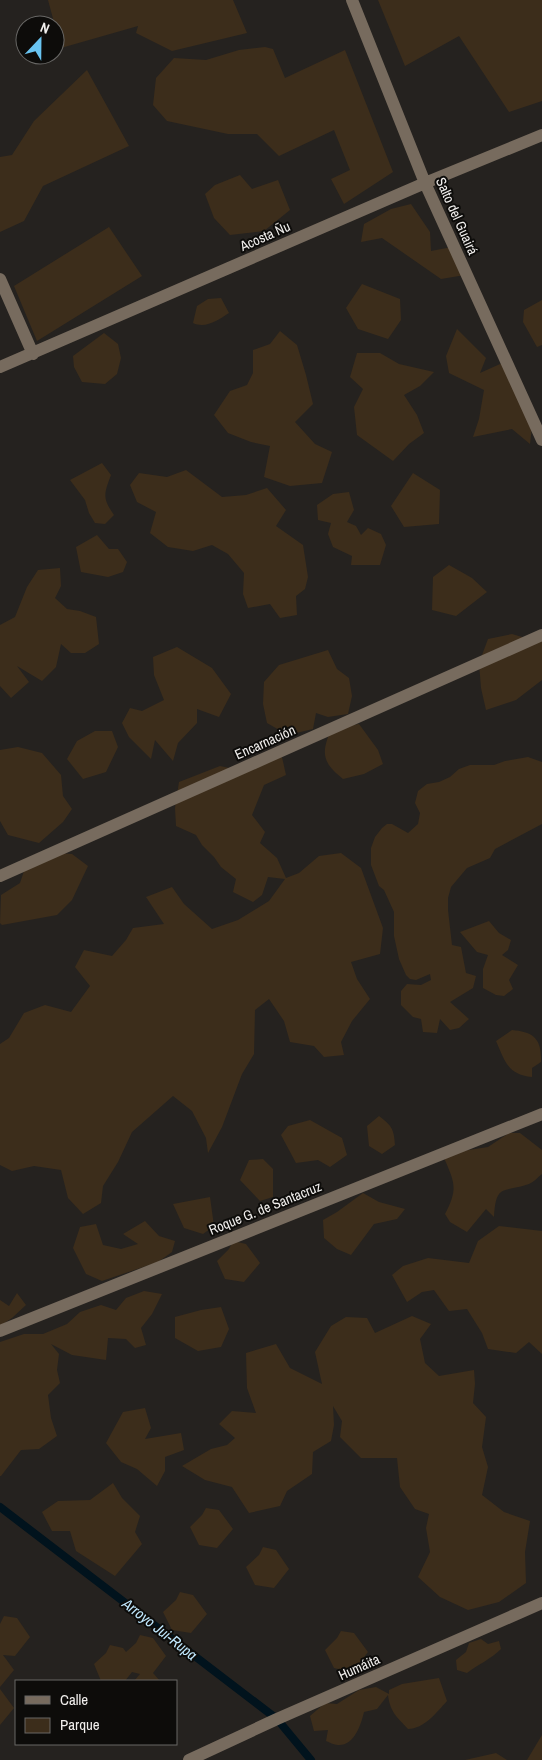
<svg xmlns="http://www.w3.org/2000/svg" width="542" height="1760" viewBox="0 0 542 1760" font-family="'Archivo Narrow',sans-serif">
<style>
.green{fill:#3c2d1b}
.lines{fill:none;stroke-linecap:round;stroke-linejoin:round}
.stream{stroke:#01131d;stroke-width:8}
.minor{stroke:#776b5e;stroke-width:12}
.labels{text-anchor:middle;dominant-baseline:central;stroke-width:4;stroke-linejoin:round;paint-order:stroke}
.street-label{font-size:14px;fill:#f1efed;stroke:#0d0c0a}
.water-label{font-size:15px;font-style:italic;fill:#c1e9ff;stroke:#0d0c0a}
</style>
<rect width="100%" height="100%" fill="#25221f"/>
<path class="green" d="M48,0h185l14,33 -75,18 -36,-18 2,-7 -77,22z
M378,0h164v101l-33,11 -50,-76 -54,30z
M265,47l8,2 12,29 60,-28 48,122 -49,32 -13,-25 19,-9 -16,-40 -55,26 -22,-22h-29l-61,-13 -14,-16 3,-27 18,-20 32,2 33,-10z
M87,70l42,76 -86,40 -19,35 -24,11v-75l12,-2 22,-34z
M240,175l12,14 26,-9 12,30 -26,21 -34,4 -16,-17 -9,-24 10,-9z
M411,204l19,28 1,19 21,-4 13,28 -24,4 -59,-41 -21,4 3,-18 27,-15z
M109,227l33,49 -105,65 -23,-55z
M362,284l38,15 1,21 -13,19 -30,-10 -12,-21z
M221,298l8,15c-11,7 -23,16 -36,10l4,-17 11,-7z
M542,300v45l-5,2 -14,-25 1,-12z
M457,329l29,29 -6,15 29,-13 25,50 -4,34 -18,-15 -39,8 6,-18 5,-29 -35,-17 -3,-17z
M280,331l17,14 9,30 7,29 -18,18 20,22 17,8 -10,31 -32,3 -26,-9 6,-31 -19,-4 -23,-9 -14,-18 16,-24 17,-6 6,-12v-23l17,-6z
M104,333l14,11 3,14 -4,16 -12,10 -23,-2 -8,-15 -1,-11z
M357,353h23l19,11 35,8 -14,14 -16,9 13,20 7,18 -15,11 -16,17 -36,-26 -3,-28 9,-18 -13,-12z
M102,463l9,12c-7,19 -9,23 3,40l-9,9 -10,-1 -6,-10 -4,-13 -15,-20z
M186,470l36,27 24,-2 21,-7 19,22 -10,16 27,19 5,32 -3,12 -9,7 1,19 -17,3 -10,-14 -22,4 -5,-14 1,-21 -16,-19 -16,-9 -19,6 -25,-4 -18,-14 6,-21 -19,-10 -7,-17 9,-12 28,4z
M413,473l27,17 -1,34 -35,3 -13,-21z
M349,492l5,18 -7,12 9,4 5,9 7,-7 13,6 5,11 -6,20h-29l1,-9 -19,-9 -5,-13 3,-11 -13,-3 -1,-15 16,-11z
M97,535l12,14h9l9,13 -4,10 -15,5 -27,-5 -5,-25z
M449,565l23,13 15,14 -31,24 -24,-6 1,-33z
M60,568l1,18 -6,12 12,11 13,2 16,6 3,27 -14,9h-14l-10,-9 -5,23 -14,14 -25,-15 12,16 -18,16 -11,-12v-61l15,-8 12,-30 11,-17z
M512,634l27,8 3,-2v40l-26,20 -30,10 -5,-22 -2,-25 9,-24z
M177,647l35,21 19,26 -12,23 -22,-8v14l-19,20 -5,18 -18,-21 -4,19 -22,-22 -7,-14 8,-15 12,3 22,-11 -10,-25 -1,-18z
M328,650l9,19 12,9 3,18 -4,18 -20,3 -12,-4 -3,16 -25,6 -21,-12 -4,-19 1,-22 15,-17z
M359,724l19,26 5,14 -19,10 -21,5c-21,-17 -22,-25 -12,-50z
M95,731h17l6,16 -12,25 -23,7 -16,-20 10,-18z
M18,747l24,6 19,22 2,21 9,13 -9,13 -24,21 -31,-8 -8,-14v-71z
M282,757l4,18 -22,10 -12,30 13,17 -5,11 17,15 9,20 13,-5 20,-17 22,-3 20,15 22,60 -3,26 -29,8 6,17 13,20 -18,22 -11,21 3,13 -20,2 -10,-11 -24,-4 -6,-21 -15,-22 -14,11 -1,44 -12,20 -20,53 -14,26 -2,-15 -14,-27 -19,-15 -41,36 -14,30 -15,24 -2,17 -18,11 -15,-16 -7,-28 -27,-4 -22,5 -12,-6v-121l9,-6 15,-25 21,-8 26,7 19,-26 -15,-19 9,-17 28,6 14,-16 7,-12 31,-4 -18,-27 26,-10 12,17 28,25 26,-9 31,-19 16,-22 -17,-2 -6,18 -9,7 -20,-10 3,-13 -15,-12 -7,-10 -12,-12 -6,-10 -20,-9 -1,-18 4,-26 41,-16 19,4z
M528,757l14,5v62l-47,25 -5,9 -23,10 -16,19 -3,11v12l4,35 9,2 5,26 10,3 -3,12 -23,14 19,17 -10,9 -9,2 -10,-11 -3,14 -14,-1 -2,-13 -8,-2 -12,-12v-14l6,-7 14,1 10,-5 -1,-6 -14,6 -6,-1 -4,-4 -7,-16 -5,-23v-24l-10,-22 -5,-4 -8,-21v-17l4,-11 7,-9 5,-4h5l16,9 10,-9 2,-11 -5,-10 3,-12 9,-7 12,-2 11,-5 9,-8 11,-4h24l11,-4z
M45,852l27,2 16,12 -16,34 -15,15 -55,10 -2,-2 1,-28 19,-12 6,-18z
M489,921l10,12 12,7 -3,10 -6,5 16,10 -9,15 4,9 -9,7 -8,-1 -13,-7v-19l5,-14 -11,-3 -17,-20z
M512,1030c20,2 30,7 29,32l-9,6v9c-25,-3 -27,-16 -36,-36z
M379,1116c13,10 15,13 16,29l-13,9 -13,-8 -2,-20z
M310,1120l32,18 5,17 -17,12 -12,-7 -22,3 -15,-28 7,-9z
M509,1133h11l22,17v24c-4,3 -8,8 -13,10 -26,9 -33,-1 -35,33l-8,-8 -19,23 -17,-10 -5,-8c13,-25 10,-31 -1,-56l18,-7 26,-4z
M263,1159l10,10v28l-13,4 -20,-21 9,-20z
M363,1193l16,9 26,7 -8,10 -23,5 -23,31 -14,-6 -13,-11 -1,-18 14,-8z
M210,1197l4,29 -11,8 -19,-6 -11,-24z
M145,1221l14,15 16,5 -3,11 -14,10 -56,19 -16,-7 -13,-26 7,-21 16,-3 7,21 18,4 17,-5 -15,-10z
M499,1226l43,5v123l-13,-12 -13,11 -28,-4 -6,-16 -15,-24 -18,2 -15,-21 -12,2 -15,10 -15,-27 11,-9 25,-8 41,5 9,-22z
M233,1241l13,3 14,19 -16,19 -19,-3 -8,-18 12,-12z
M144,1291l18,3 -10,20 -11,14 5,17 -11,3 -9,-9 -18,-1 -2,22 -34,-5 -21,-11 8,10 -2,16 3,13 -12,12 3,23 6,18 -18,13 -18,1 -20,26h-1v-134l24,-8h19l24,-10 13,-12 21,-7 15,5 10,-12z
M17,1293l9,12 -14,13 -12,8v-26l9,6z
M221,1307l8,22 -8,18 -23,4 -23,-13v-21l26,-7z
M412,1316l19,8 -11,15 5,24 14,13 35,-6 1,14 -2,19 13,14 -4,30 6,20 -6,28 22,17 26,9 -5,31 1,31 -27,19 -31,8 -28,-13 -22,-20 12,-25 -4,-24 3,-14 -14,-5 -15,-22 -3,-29h-36l-21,-21 2,-16 -9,-15 1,19 -3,16 -18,11 -1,22 -25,17 -7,15 -31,7 -17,-26 -27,-7 -23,-14 29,-17 16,-4 8,-7 -16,-14 13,-13 24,2 -9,-25 -1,-35 30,-9 14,24 32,16 -7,-32 16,-26 15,-9 21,1 8,15z
M145,1408l6,20 -6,11 36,-6 3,17 -19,7v14l-8,15 -20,-17 -16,-7 -15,-19 17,-31z
M113,1483l9,15 18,18 -5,16 7,12 -27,32 -39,-25 -6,-20h-18l-10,-19 16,-11 32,-1z
M206,1508l13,2 14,19 -16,19 -18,-3 -9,-18 12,-12z
M263,1547l13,3 13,19 -15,19 -19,-3 -9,-18 13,-12z
M180,1592l13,3 14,19 -16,19 -19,-3 -9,-18 13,-12z
M4,1616l13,2 13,19 -15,19 -12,-1 11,15 -14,17v-63z
M341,1631l13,2 14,19 -16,20 -18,-4 -9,-18 12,-12z
M140,1635l13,3 13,18 -13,17 7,8h-26l6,-7 -8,-2 -7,9h-24l-7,-17 12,-11 4,-8 13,3 3,4 10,-9z
M481,1639l7,5 11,-3 2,8c-10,10 -22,15 -34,24l-10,-3 -1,-10 10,-8 3,-9z
M439,1678l8,23c-10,11 -23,28 -39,28 -11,-12 -18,-17 -20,-34l-11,14 -13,3c-3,13 -10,34 -26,33 -4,0 -9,-3 -12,-4l2,-11 -14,1 -4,-15 15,-13 12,1 22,-14 17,-3 13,7v-4l13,-6z
M0,1689l14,19 -14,17z
M542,1735v25h-15z
M496,1753l11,7h-42z"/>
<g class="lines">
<path class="stream" d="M0,1507l277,212 34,41"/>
<path class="minor" d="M352,0l73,183 117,257
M0,279l33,75
M0,367l425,-184 117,-48
M0,876l542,-241
M0,1331l542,-217
M189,1760l88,-41 265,-116"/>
</g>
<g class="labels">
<g class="street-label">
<text transform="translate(457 216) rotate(66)">Salto del Guairá</text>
<text transform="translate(265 236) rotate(-24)">Acosta Ñu</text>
<text transform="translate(265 742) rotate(-24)">Encarnación</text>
<text transform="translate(265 1208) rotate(-22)">Roque G. de Santacruz</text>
<text transform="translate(359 1667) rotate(-24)">Humáita</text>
</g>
<g class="water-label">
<text transform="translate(160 1629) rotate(38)">Arroyo Jui-Rupa</text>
</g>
</g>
<rect x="15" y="1680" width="162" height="65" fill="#0d0c0a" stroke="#686765"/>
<rect x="25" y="1696" width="25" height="8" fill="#776b5e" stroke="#686765"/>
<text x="60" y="1705" font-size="15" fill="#f1efed">Calle</text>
<rect x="25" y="1718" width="25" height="15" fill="#3c2d1b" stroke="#686765"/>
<text x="60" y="1730" font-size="15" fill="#f1efed">Parque</text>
<g transform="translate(40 40) rotate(22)"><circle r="24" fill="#0d0c0a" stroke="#686765"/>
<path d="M0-4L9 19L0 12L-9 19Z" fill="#69c4f1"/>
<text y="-8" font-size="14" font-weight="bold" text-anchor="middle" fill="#f1efed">N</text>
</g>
</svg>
